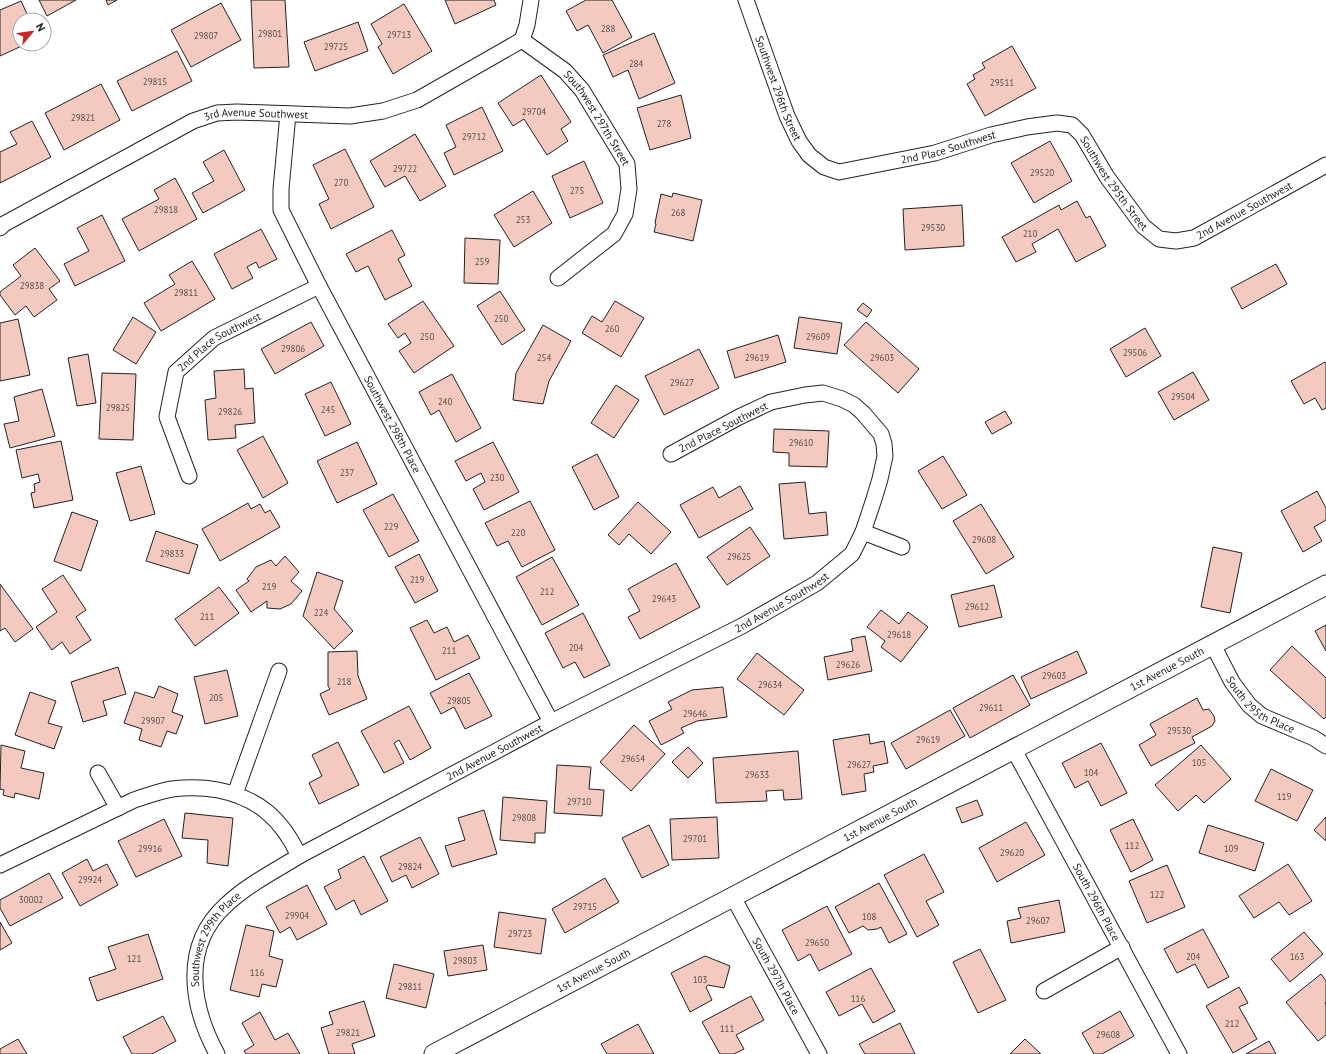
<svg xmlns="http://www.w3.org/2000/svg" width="1326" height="1054" viewBox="0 0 1326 1054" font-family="'PT Sans',sans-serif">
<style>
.building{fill:#f3c9c0;stroke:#222}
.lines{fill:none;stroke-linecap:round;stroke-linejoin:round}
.minor-casing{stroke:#222;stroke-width:17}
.tertiary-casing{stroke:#222;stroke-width:21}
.minor{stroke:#fff;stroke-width:15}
.tertiary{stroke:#fff;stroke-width:19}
.labels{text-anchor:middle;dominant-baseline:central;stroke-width:3;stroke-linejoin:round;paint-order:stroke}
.number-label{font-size:9px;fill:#564c4a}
.street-label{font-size:11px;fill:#222;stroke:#fff}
</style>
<rect width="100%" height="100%" fill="#fff"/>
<path class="building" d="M39,0h37l-29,16z
M106,0h11l-9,5z
M251,0h34l4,67 -35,1z
M445,0h49l2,5 -41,19z
M586,0h26l20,37 -29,16 -15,-28 -11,6 -11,-20z
M21,1l9,19h-10v24h6l-26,12v-46z
M221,3l20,37 -50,27 -20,-37z
M404,4l28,47 -39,23 -15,-27 4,-3 -11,-20z
M358,22l10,29 -53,20 -11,-29z
M654,33l21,50 -36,16 -11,-29 -15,7 -10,-22z
M1012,46l24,42 -51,28 -18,-32 8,-5 -2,-4 12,-7 -3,-5z
M177,51l15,30 -60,30 -15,-30z
M541,75l30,47 -10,7 7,12 -21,14 -23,-36 -11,7 -15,-23z
M101,84l19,36 -56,30 -19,-37z
M681,95l10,43 -41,12 -13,-42z
M482,107l21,44 -49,24 -10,-22 12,-6 -10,-22z
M32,121l19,36 -51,26v-31l17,-8 -7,-12z
M415,134l31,52 -26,15 -15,-25 -20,11 -15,-26z
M1050,141l22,40 -38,22 -23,-40z
M345,149l29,58 -43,22 -12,-25 10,-5 -16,-34z
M224,150l21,40 -42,23 -11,-20 22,-12 -11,-19z
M584,161l19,42 -33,15 -18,-42z
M175,178l22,41 -58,32 -17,-32 37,-20 -5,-9z
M533,191l19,32 -38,24 -20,-32z
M673,193l29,7 -9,41 -39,-9 2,-8 -1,-1 6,-29 11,3z
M1077,201l9,17 4,-2 16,30 -30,16 -18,-33 -26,15 4,8 -20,10 -14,-25 57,-32 2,5z
M962,205l2,41 -59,4 -2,-41z
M102,215l23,46 -50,25 -11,-22 25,-13 -12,-23z
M261,229l16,30 -18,9 -3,-6 -9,5 6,11 -21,11 -18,-35z
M392,230l13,25 -7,4 14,27 -27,14 -17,-34 -12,6 -10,-18z
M465,238l35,2 -2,44 -34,-1z
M35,248l25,33 -11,8 8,11 -23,17 -8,-11 -11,9 -15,-20v-3l21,-16 -8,-11z
M192,261l23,38 -54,32 -17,-28 31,-19 -6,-9z
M1276,264l11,20 -45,25 -11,-21z
M500,291l25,39 -23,15 -25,-39z
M423,301l31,45 -40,27 -15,-22 12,-8 -6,-10 -7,5 -10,-14z
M615,301l29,17 -23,39 -39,-24 10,-17 10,6z
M863,303l9,7 -5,7 -10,-7z
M133,317l23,15 -20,32 -23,-14z
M799,317l43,6 -5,31 -43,-6z
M18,319l12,56 -30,6v-58z
M311,322l13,24 -49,28 -14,-25z
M866,322l53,47 -21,24 -54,-48z
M543,325l28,16 -22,40 -6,23 -30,-4 3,-27z
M1145,328l16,28 -35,21 -16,-28z
M778,335l8,27 -51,16 -8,-27z
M699,349l20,39 -55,27 -19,-39z
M88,354l8,49 -19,3 -9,-48z
M1325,362l1,2v44l-4,2 -7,-12 -11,6 -13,-23z
M244,369l1,20 8,-1 2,35 -20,2 1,13 -28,2 -3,-40 11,-2 -2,-27z
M1193,372l16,28 -35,20 -16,-28z
M102,373l34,1 -3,66 -34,-1z
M452,374l29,54 -25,14 -17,-32 -8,5 -12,-23z
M331,382l20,42 -26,12 -20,-42z
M616,385l23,15 -25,38 -23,-15z
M42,389l13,47 -45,12 -6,-24 15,-3 -5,-24z
M1005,411l7,12 -20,11 -7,-12z
M774,429l55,2 -2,36 -38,-1v-13l-16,-1z
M263,436l25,47 -25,15 -26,-48z
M61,441l12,59 -39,8 -3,-15 4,-1 -1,-8 6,-2 -2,-8 -16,4 -6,-28z
M357,442l20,42 -40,19 -20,-42z
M493,442l26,50 -35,18 -11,-21 12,-7 -4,-9 -15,8 -11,-20z
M597,454l22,43 -25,13 -22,-43z
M943,456l24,39 -25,14 -24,-38z
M141,466l14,48 -25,7 -14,-48z
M805,482l4,32 17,-2 2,23 -44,4 -5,-55z
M740,486l13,23 -54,29 -19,-33 33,-18 6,11z
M1317,491l9,17v12l-12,7 8,14 -19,11 -22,-41z
M393,494l26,47 -30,16 -26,-47z
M530,501l25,49 -33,17 -14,-26 -11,5 -12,-23z
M638,502l33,30 -20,22 -22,-20 -10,11 -11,-10z
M248,503l3,6 9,-5 5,9 5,-3 10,17 -60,34 -18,-32z
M981,504l33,53 -28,17 -33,-53z
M72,512l26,9 -17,50 -27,-10z
M750,527l20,29 -43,29 -20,-28z
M156,531l42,14 -9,29 -43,-13z
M1213,547l29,6 -12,60 -29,-6z
M419,554l19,37 -23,12 -20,-36z
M285,556l14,16 -8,9 11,10 -11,13 -11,5 -13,-1v-7l-16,11 -15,-22 13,-9 -2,-2 9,-12 15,-7 5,6z
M552,557l27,48 -37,20 -26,-48z
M676,563l24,44 -60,32 -12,-22 12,-6 -12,-22z
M317,572l26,9 -9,28 19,22 -19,18 -31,-33z
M63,575l23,35 -10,7 15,23 -21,14 -8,-12 -10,8 -16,-23 21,-15 -15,-23z
M0,584l33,45 -18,13 -10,-14 -5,3z
M994,585l8,32 -43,10 -8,-32z
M219,587l20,26 -44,33 -20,-27z
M881,610l18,14 9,-12 20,15 -27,35 -20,-15 4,-6 -18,-14z
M583,613l27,52 -26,13 -9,-16 -12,6 -18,-35z
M427,620l7,13 13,-6 7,15 14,-7 12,23 -44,22 -26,-52z
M1326,625v26l-11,-20z
M865,636l7,35 -44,9 -4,-23 29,-6 -2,-12z
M1292,646l34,32v39l-2,2 -54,-49z
M357,651l1,25 9,23 -38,16 -9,-21 10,-5 -2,-3v-34z
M1077,651l10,22 -56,26 -10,-22z
M757,653l47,37 -20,25 -47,-36z
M118,667l8,27 -23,7 4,14 -24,7 -12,-40z
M227,670l11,46 -33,8 -11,-47z
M469,673l23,43 -27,13 -11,-22 -13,7 -11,-21z
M1013,675l17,30 -60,33 -17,-30z
M159,686l19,8 -6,18 11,4 -7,18 -9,-3 -6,16 -22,-7 3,-11 -18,-6 11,-31 19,6z
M723,687l4,30 -30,4 -16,7 3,5 -23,12 -12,-24 23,-12 -4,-7 24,-12z
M30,692l26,9 -8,22 14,4 -8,22 -39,-14z
M1197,698l6,12 6,-1 5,7 1,5 -3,5 -20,11 3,6 -44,23 -12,-21 17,-10 -6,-11z
M409,706l22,42 -21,12 -11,-20 -5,3 10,20 -20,10 -23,-42z
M950,710l15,26 -59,33 -15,-26z
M634,725l31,29 -34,37 -31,-29z
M869,734l1,10 14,-3 4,22 -15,3 1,6 -10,2 2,17 -24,4 -9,-55z
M338,742l21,43 -40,19 -10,-21 13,-7 -10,-21z
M1101,743l26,50 -26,13 -13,-25 -13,7 -13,-25z
M1,745l24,6 -4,17 23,5 -5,26 -24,-6 -1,5 -11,-3 1,-5 -4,-1z
M1201,745l30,34 -27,24 -8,-8 -18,16 -23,-26z
M688,747l15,16 -15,15 -16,-16z
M798,751l4,48 -18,1 -1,-10 -17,1 1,10 -51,2 -3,-45z
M557,765l34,2 -2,22 15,1 -2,26 -48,-3z
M1271,769l42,21 -16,31 -42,-20z
M503,797l44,4 -2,32h-10v10l-35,-3z
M977,800l6,15 -21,8 -6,-15z
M484,810l13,44 -45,13 -7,-21 20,-6 -7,-22z
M185,813l48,5 -5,48 -21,-3 1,-23 -26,-2z
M717,817l2,41 -47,2 -2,-41z
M1326,817v24l-12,-11z
M164,819l18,37 -46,21 -18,-36z
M1133,819l20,41 -22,12 -21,-42z
M1026,822l19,33 -48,27 -18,-34z
M649,825l20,40 -27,13 -20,-40z
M1208,825l56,18 -9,28 -56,-18z
M420,837l19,37 -27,14 -6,-13 -14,7 -12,-25z
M924,854l20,38 -18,9 13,24 -22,12 -33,-62z
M364,856l24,45 -27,14 -7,-15 -18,10 -12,-23 17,-9 -3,-8z
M87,859l6,12 14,-7 11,21 -38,21 -18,-33z
M1288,864l24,37 -23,14 -10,-13 -25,16 -15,-22z
M1167,865l18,42 -38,16 -18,-42z
M49,873l14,25 -53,28 -10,-18v-8z
M605,878l14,24 -54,31 -13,-24z
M879,883l28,51 -18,9 -8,-16 -4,2 -9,1 -5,-4 -14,7 -14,-26z
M307,885l20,39 -30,16 -7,-13 -10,6 -14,-26z
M1059,900l6,32 -54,11 -4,-22 14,-3 -3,-10z
M827,906l25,48 -33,17 -9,-17 -12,7 -16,-31z
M499,912l47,7 -5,35 -47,-7z
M0,922l12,21 -12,7z
M246,925l28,6 -5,25 14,4 -7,27 -14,-3 -3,13 -29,-7z
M1203,929l26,48 -21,11 -13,-24 -18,9 -13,-24z
M1304,932l19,22 -33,28 -19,-23z
M148,934l15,45 -66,22 -8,-23 27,-9 -8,-22z
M483,945l4,25 -39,6 -4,-25z
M980,949l26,51 -28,13 -25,-51z
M705,956l25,10 -6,22 -16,-3 -2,2 6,13 -22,12 -19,-39z
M394,964l40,10 -8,34 -40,-10z
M871,968l24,43 -22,12 -11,-19 -23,12 -13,-24z
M1321,974l5,7v21l-1,1 1,2v30l-8,6 -32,-39z
M1239,987l9,16 -9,4 18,32 -24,14 -27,-47z
M751,996l13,24 -28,15 8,14 -10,5h-14l-18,-32z
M364,1001l11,35 -23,8 3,10h-26l-8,-26 12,-4 -4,-12z
M1120,1011l14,25 -32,18h-8l-12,-21z
M260,1012l15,28 13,-7 12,21h-54l-2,-3 10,-6 -12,-22z
M163,1016l13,25 -24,13h-20l-9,-17z
M900,1023l15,31h-50l-6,-10z
M638,1024l16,30h-47l-6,-10z
M18,1039l9,15h-27v-5z
M1025,1039l16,15h-31z
M1269,1041l7,13h-30z"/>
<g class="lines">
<g class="minor-casing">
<g id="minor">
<path id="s1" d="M746,0l41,116 12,25 10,14 15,12 15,5 96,-19 56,-18 36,-8 30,-4 15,2 10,10 25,42 36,49 16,13 17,2 18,-3 132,-73"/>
<path id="s2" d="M522,40l43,31 17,19 45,74 2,25 -4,25 -11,20 -56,44"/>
<path d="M522,40l5,-15 4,-25"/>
<path id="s3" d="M288,114l-7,75v21l38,76 232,436"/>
<path id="s4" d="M0,228l4,-4 189,-103 24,-8 20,-1 113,4 33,-5 34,-11 105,-60"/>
<path id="s5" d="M189,476l-22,-59 9,-45 38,-34 105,-52"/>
<path d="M863,532l39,15"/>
<path id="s6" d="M1213,645l19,37 17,23 13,11 52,22 12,8"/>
<path id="s7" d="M1014,750l165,304"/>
<path d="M98,773l20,35"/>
<path d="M235,794l44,-123"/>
<path d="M0,865l134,-65c13,-4 25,-9 38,-11 16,-2 30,-2 46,1 40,8 64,29 81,66"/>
<path id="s8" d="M733,897l86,157"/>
<path d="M1044,991l78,-44"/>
<path id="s9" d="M217,1054c-26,-48 -36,-108 9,-149 21,-20 49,-34 73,-49l252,-134 191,-96 75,-43 35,-29 11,-22 11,-33 6,-20 5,-23 -1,-12 -3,-10 -18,-21 -9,-8 -12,-6 -19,-6 -18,2 -34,7 -32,15 -68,37"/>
</g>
</g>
<g class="tertiary-casing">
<g id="tertiary">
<path id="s10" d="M434,1054l892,-469"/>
</g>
</g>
<use href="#minor" class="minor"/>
<use href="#tertiary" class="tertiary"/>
</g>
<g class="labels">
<g class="number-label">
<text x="608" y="28">288</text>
<text x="270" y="33">29801</text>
<text x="399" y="34">29713</text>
<text x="206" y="35">29807</text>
<text x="336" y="46">29725</text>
<text x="636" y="63">284</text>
<text x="155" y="81">29815</text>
<text x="1002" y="82">29511</text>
<text x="534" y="111">29704</text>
<text x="83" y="117">29821</text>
<text x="664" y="123">278</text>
<text x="474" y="136">29712</text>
<text x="405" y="168">29722</text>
<text x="1042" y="172">29520</text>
<text x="341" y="182">270</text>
<text x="577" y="190">275</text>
<text x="166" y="209">29818</text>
<text x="678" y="212">268</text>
<text x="523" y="219">253</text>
<text x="933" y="227">29530</text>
<text x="1030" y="233">210</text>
<text x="482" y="261">259</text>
<text x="32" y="285">29838</text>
<text x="186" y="292">29811</text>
<text x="501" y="318">250</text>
<text x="612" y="328">260</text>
<text x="427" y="336">250</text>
<text x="818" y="336">29609</text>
<text x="293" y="348">29806</text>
<text x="1135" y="352">29506</text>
<text x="544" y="357">254</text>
<text x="757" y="357">29619</text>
<text x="882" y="357">29603</text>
<text x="682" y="382">29627</text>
<text x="1183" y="396">29504</text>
<text x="445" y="401">240</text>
<text x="118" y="407">29825</text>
<text x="328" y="409">245</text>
<text x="230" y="411">29826</text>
<text x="801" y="442">29610</text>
<text x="347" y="472">237</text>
<text x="497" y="477">230</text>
<text x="391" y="526">229</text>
<text x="518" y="532">220</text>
<text x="984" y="539">29608</text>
<text x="172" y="553">29833</text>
<text x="739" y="556">29625</text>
<text x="417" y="579">219</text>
<text x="269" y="586">219</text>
<text x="547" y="591">212</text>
<text x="664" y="598">29643</text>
<text x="977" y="606">29612</text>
<text x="321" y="612">224</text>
<text x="207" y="616">211</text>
<text x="899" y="634">29618</text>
<text x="576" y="647">204</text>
<text x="449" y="650">211</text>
<text x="848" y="664">29626</text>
<text x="1054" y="675">29603</text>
<text x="344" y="681">218</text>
<text x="770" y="684">29634</text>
<text x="216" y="697">205</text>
<text x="459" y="700">29805</text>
<text x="991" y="707">29611</text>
<text x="695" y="713">29646</text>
<text x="153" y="720">29907</text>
<text x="1179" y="730">29530</text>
<text x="928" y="739">29619</text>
<text x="633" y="758">29654</text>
<text x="1199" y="762">105</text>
<text x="859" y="764">29627</text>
<text x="1091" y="772">104</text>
<text x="757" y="774">29633</text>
<text x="1284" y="796">119</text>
<text x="579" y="801">29710</text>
<text x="524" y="817">29808</text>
<text x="695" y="838">29701</text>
<text x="1132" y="845">112</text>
<text x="150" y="848">29916</text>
<text x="1231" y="848">109</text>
<text x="1012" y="852">29620</text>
<text x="410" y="866">29824</text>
<text x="90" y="879">29924</text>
<text x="1157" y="894">122</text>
<text x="31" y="899">30002</text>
<text x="585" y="906">29715</text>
<text x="297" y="915">29904</text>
<text x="869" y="916">108</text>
<text x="1038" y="920">29607</text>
<text x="520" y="933">29723</text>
<text x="817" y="942">29650</text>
<text x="1193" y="956">204</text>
<text x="1297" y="956">163</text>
<text x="134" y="958">121</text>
<text x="465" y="960">29803</text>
<text x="257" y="972">116</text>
<text x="700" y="979">103</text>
<text x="410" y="986">29811</text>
<text x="858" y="998">116</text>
<text x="1232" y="1023">212</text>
<text x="727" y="1028">111</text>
<text x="348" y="1032">29821</text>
<text x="1108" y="1034">29608</text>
</g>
<g class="street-label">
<text stroke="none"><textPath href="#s1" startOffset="94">Southwest 296th Street</textPath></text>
<text stroke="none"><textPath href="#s4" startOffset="285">3rd Avenue Southwest</textPath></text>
<text stroke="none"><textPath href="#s2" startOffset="110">Southwest 297th Street</textPath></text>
<text stroke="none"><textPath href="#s1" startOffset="315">2nd Place Southwest</textPath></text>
<text stroke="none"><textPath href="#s1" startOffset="514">Southwest 295th Street</textPath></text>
<text stroke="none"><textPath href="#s1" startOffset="679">2nd Avenue Southwest</textPath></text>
<text stroke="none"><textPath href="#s5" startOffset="162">2nd Place Southwest</textPath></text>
<text stroke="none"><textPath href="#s3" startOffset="338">Southwest 298th Place</textPath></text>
<text transform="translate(723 427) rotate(-27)">2nd Place Southwest</text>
<text stroke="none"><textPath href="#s9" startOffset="795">2nd Avenue Southwest</textPath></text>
<text stroke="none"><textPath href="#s10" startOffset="828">1st Avenue South</textPath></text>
<text stroke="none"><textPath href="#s6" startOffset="79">South 295th Place</textPath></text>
<text stroke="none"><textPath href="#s9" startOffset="471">2nd Avenue Southwest</textPath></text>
<text stroke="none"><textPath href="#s10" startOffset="504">1st Avenue South</textPath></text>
<text stroke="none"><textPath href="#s7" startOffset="173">South 296th Place</textPath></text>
<text stroke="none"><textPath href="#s9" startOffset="125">Southwest 299th Place</textPath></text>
<text stroke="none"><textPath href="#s10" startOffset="180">1st Avenue South</textPath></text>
<text stroke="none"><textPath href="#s8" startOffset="90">South 297th Place</textPath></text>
</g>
</g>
<g transform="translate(32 32) rotate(61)"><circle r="19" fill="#ffffff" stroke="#a7a7a7"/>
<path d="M0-3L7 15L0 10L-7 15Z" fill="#c62828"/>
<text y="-6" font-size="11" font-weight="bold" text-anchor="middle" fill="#222222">N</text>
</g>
</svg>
